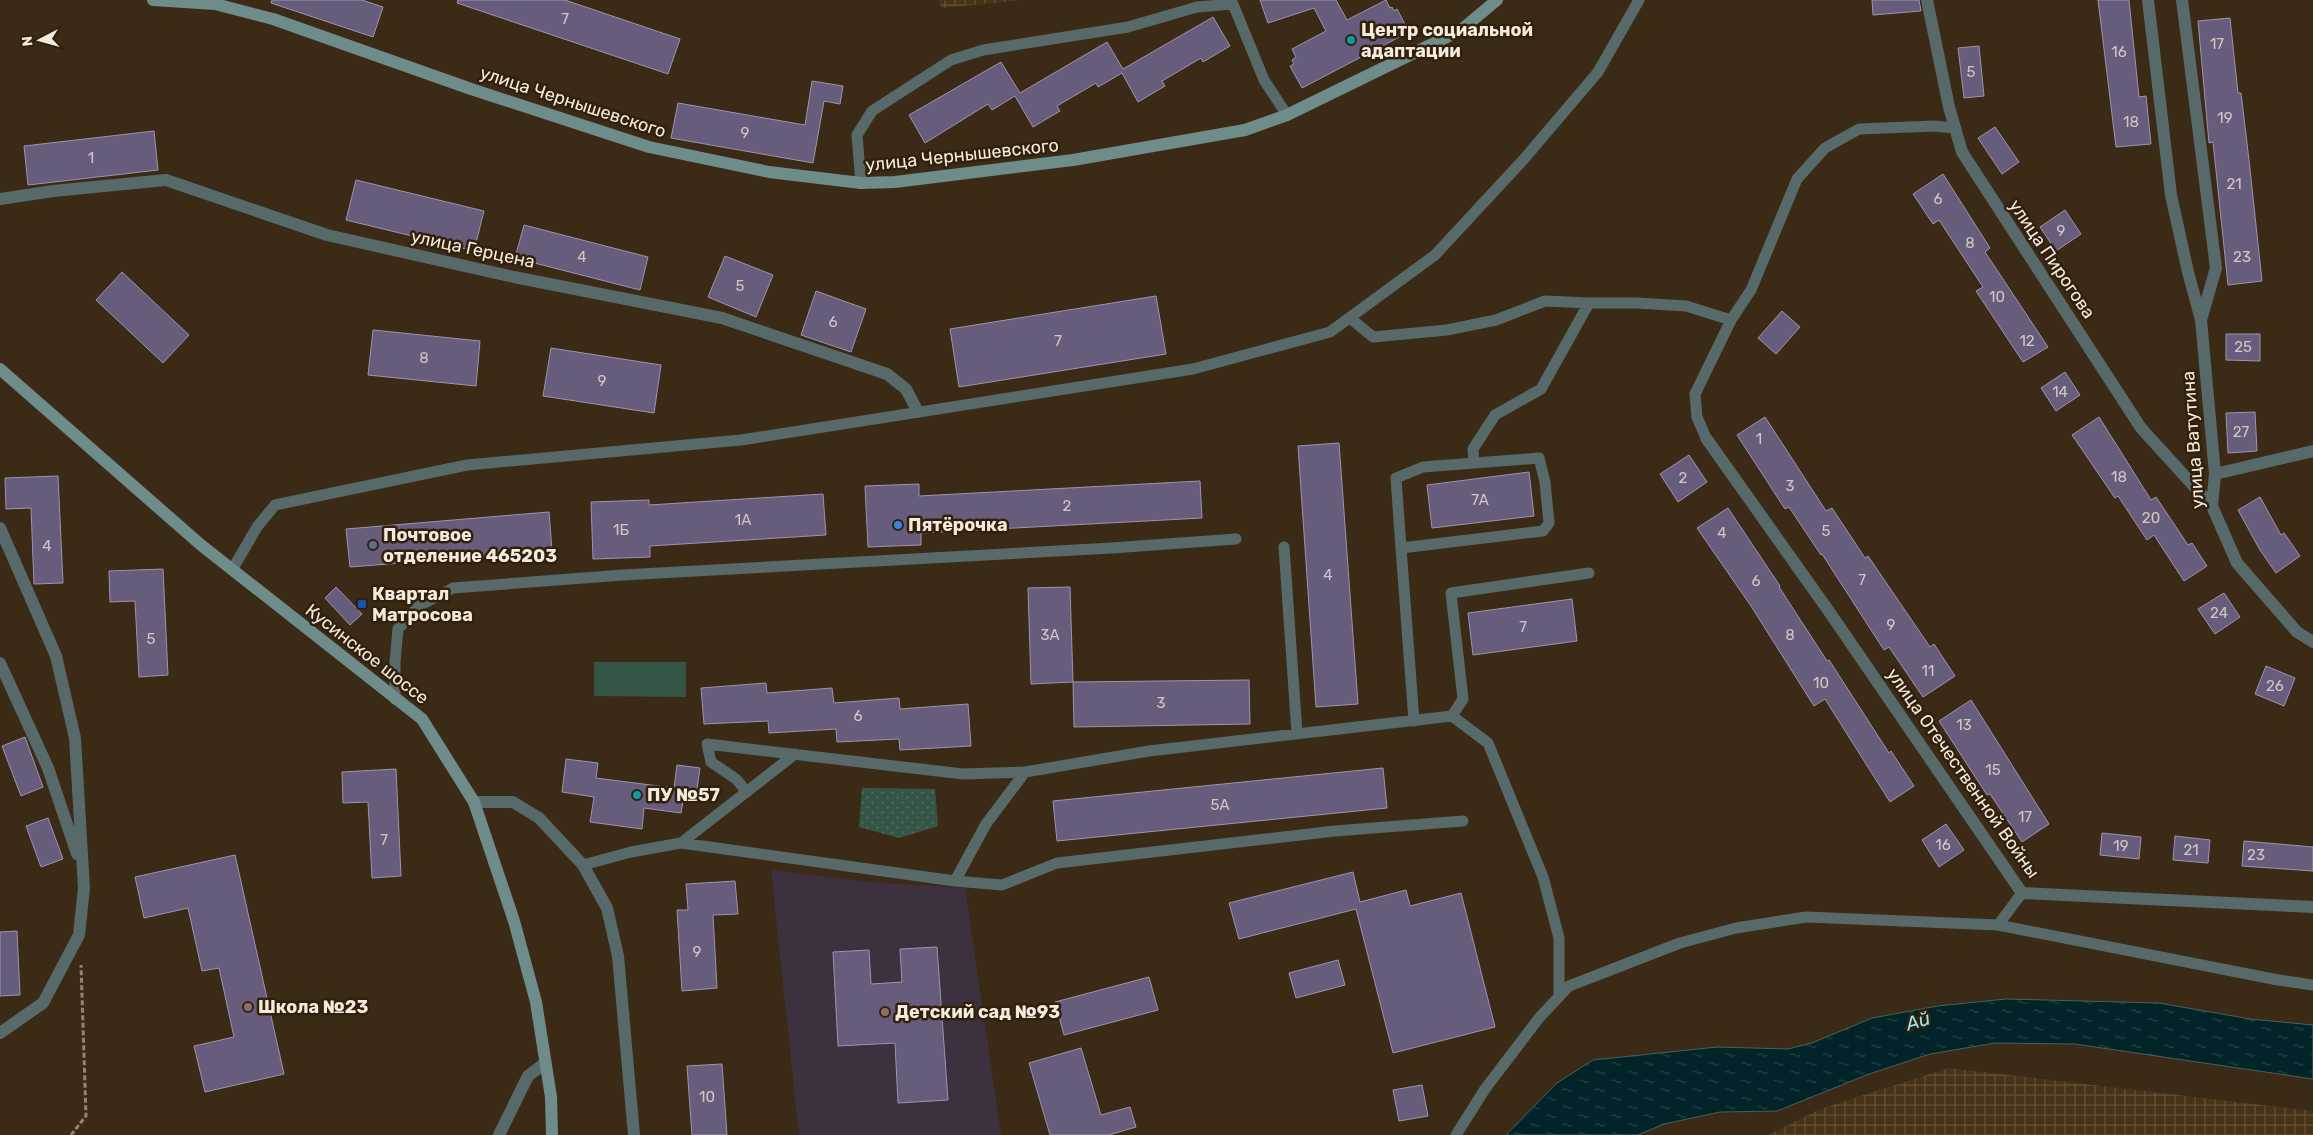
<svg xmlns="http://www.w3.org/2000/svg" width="2313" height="1135" viewBox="0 0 2313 1135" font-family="Rubik,sans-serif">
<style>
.industrial{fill:url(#industrial-grid)}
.education{fill:#3d313f}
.park{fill:url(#park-dots)}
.pitch{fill:#355647}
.water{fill:url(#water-ripples);stroke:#4a5f5f}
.building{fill:#675c7b;stroke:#9d94af}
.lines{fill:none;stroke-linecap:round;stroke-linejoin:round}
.path{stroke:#938574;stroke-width:3;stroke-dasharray:5 2.5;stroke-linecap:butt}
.service{stroke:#576a69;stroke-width:11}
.minor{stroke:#576a69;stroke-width:12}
.secondary{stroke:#6e8c8a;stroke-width:12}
.culture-dot{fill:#0f9aa8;stroke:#31210c;stroke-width:2}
.shop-dot{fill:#3f7fe0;stroke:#31210c;stroke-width:2}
.service-dot{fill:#5c6f8a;stroke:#31210c;stroke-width:2}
.transit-dot{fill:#1a4fb4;stroke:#31210c;stroke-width:2}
.education-dot{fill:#8d6e63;stroke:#31210c;stroke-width:2}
.labels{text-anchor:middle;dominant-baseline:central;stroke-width:5;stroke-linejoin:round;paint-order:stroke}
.number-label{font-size:15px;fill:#d2c6c5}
.poi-label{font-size:18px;font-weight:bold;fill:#f5eade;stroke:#31210c;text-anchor:start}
.street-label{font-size:18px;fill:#f5eade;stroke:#31210c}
.water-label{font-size:19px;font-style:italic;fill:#98e9f4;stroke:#31210c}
</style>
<defs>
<pattern id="industrial-grid" width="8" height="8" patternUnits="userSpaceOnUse" patternTransform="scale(1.25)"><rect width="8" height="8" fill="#493318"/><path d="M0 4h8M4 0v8" fill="none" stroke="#645139"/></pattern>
<pattern id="park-dots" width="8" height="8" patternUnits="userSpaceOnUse" patternTransform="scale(1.25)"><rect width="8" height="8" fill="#355647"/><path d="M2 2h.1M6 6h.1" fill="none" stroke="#536e61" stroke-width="1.8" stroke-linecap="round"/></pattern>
<pattern id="water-ripples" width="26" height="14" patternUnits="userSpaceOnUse" patternTransform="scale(1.25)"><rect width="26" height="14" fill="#002428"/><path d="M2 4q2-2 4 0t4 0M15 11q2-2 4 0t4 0" fill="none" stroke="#264447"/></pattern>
</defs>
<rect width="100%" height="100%" fill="#3b2b16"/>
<path class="industrial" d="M939,0h84l-82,8z
M1949,1068l364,43v24h-545l52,-26z"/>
<path class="education" d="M771,870l98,12 96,6 36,247h-202z"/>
<path class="park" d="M862,788l73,1 3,37 -39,12 -40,-11z"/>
<path class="pitch" d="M594,662h92v35l-92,-1z"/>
<path class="water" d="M2006,999l153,4 91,16 63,6v54l-238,-35 -80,-1 -65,11 -61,20 -92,37 -57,1 -56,12 -26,11h-132l51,-52 36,-23 124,-13 71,2 24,-6 60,-25 66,-12z"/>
<path class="building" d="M272,0h90l21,7 -10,30 -102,-34z
M458,0h107l115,39 -12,35 -211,-71z
M1260,0h76l11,20 39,-20 4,8 2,-1 2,4 3,-2 12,23 -107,56 -12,-22 4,-2 -2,-4 4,-3 -4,-8 34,-18 -12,-23 -46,15z
M1872,0h47l2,11 -48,4z
M2098,0h31l10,97 7,-1 5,48 -35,3z
M1213,17l17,29 -27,16 -2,-4 -39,23 3,5 -27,16 -16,-29 -24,14 -2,-4 -39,23 3,5 -27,16 -18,-31 -23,14 -4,-6 -63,39 -16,-28 92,-53 19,31 87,-51 16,27z
M2230,18l8,75h3l8,67 13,121 -34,4 -15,-143 -4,1 -11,-122z
M1979,46l5,50 -20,2 -6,-50z
M812,81l31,5 -3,18 -16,-3 -11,62 -142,-25 7,-35 127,22z
M1995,127l24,35 -17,12 -24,-36z
M154,131l4,39 -130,15 -4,-39z
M1943,174l47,74 -5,4 63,95 -25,15 -47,-71 7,-4 -44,-67 -6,4 -20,-30z
M356,180l128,31 -10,40 -128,-31z
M2065,210l16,24 -25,17 -16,-24z
M524,225l124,32 -8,33 -125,-32z
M725,256l48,19 -17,42 -48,-20z
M122,272l67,63 -26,28 -67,-63z
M816,291l50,18 -15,43 -50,-17z
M1156,296l10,58 -207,33 -9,-58z
M1782,311l18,16 -24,27 -18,-16z
M373,330l107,11 -4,45 -108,-11z
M2226,334h34v27l-34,-1z
M551,348l110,17 -7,48 -111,-17z
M2065,372l15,23 -24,16 -15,-23z
M2255,412l2,39 -29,2 -2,-40z
M1765,417l61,94 6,-3 33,50 3,-2 62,91 4,-3 21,32 -32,21 -34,-50 -5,3 -62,-96 -1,1 -32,-48 -4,2 -48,-74z
M2099,417l52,83 5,-3 32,48 4,-2 15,23 -23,15 -30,-46 -7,5 -29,-44 -3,2 -43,-63z
M1339,443l19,261 -42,3 -18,-261z
M1689,455l18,27 -29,20 -18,-28z
M1529,472l5,44 -102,12 -5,-43z
M58,476l5,107 -29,1 -3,-76 -25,1 -1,-31z
M1200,481l2,37 -281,15v12l-53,2 -3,-61 54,-2v12z
M823,494l3,41 -176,11v11l-57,2 -2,-57 58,-2v5z
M2260,497l21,38 3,-2 16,23 -24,17 -16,-23 -22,-40z
M1728,508l52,78 -1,1 48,74 2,-1 60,93 2,-2 23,35 -24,16 -65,-103 -11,7 -63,-100 -54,-78z
M549,512l3,39 -202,16 -4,-38z
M163,569l5,106 -29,2 -4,-76 -25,1 -1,-31z
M336,587l26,27 -12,11 -25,-27z
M1070,587l3,95 -42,2 -3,-96z
M2224,593l16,24 -25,17 -17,-25z
M1572,599l5,42 -104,14 -5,-42z
M2266,666l29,12 -11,28 -29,-12z
M1249,680l1,44 -176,3 -1,-45z
M766,683l1,10 65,-5 2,15 65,-5 1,11 68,-5 3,42 -71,4 -1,-11 -62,3 -1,-13 -67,4 -1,-12 -64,3 -3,-36z
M1971,700l78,124 -27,18 -32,-48 -3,1 -48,-74z
M25,737l18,50 -22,9 -19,-50z
M566,759l32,4 -2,15 78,10 3,-23 23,3 -5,35 -12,-2 -2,12 -37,-5 -2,21 -52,-7 4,-25 -32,-5z
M1383,768l4,40 -330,33 -4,-40z
M396,769l5,107 -29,2 -4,-76 -25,1 -1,-31z
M48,818l15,41 -22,8 -15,-41z
M1946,824l18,26 -25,17 -17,-27z
M2102,833l39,4 -2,22 -39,-4z
M2175,836l35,4 -2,23 -35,-3z
M2244,841l69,6v24l-71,-5z
M235,855l49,219 -79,18 -11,-46 40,-9 -15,-69 -17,3 -14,-63 -44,10 -9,-41z
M1353,872l7,30 46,-12 4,16 51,-13 34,134 -102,26 -37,-144 -117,30 -10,-36z
M735,881l3,33 -25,1 4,73 -35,3 -5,-81h11l-2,-26z
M17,931l3,64 -20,1v-64z
M937,947l11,153 -50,3 -3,-60 -57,3 -5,-94 36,-2 2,34 31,-2 -2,-33z
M1338,960l7,25 -49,13 -7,-25z
M1149,977l9,33 -94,25 -9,-33z
M1081,1048l20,67 29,-8 6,20 -27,8h-59l-21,-72z
M722,1064l5,71h-35l-5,-69z
M1422,1085l6,31 -29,5 -6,-31z"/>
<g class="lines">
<path class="path" d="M71,1135l15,-19 -5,-151"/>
<path class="service" d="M861,183l-4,-48 15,-24 79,-51 32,-10 145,-23 69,-20 36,-3 31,76 23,35
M1350,318l23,19 74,-7 49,-10 49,-19 44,2
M1706,438l-9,-21 -2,-23 36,-74 20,-30 46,-111 28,-31 34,-19 75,-3 21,2
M1474,463l-1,-14 22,-34 46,-26 48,-86h48l49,3 45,14
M1284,547l13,186
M1401,548l-5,-70 27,-11 116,-9 6,24 4,41 -6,8 -142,17 13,173
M232,570l25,-43 18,-22 192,-40 274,-25 452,-71 137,-37 105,-77 89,-96 74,-87 41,-72
M395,699v-37l3,-33 21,-23 34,-18 170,-13 489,-27 124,-9
M1452,716l11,-17 -12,-106 138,-20
M747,792l-11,-13 -25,-17 -4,-18 256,30 62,-2 124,-21 303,-35 36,27 55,134 16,61v59
M681,843l114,-89
M583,865l48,-13 50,-9 274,38 31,-57 39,-52
M955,881l47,4 55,-22 278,-32 128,-10
M1998,925l24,-32
M1456,1135l29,-46 54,-71 30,-32 111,-43 56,-15 70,-11 192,8 280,55 35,5"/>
<path class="minor" d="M1927,0l22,107 13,45 179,276 71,78
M2148,0l23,195 17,77 13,48
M2182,0l34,268 -15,52 14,154 -3,32 25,57 60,69 16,10
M0,199l53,-8 113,-11 161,55 187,42 208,41 165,56 19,15 12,23
M1706,438l122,172 194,283 291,14
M2215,474l98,-23
M0,528l56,128 19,82 9,150 -5,47 -36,68 -43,30
M0,663l48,105 29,86
M474,802h39l26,16 44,47 24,43 11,48 16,179
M499,1135l29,-59 17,-13"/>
<path class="secondary" d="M153,0l62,4 58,15 198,70 178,58 120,25 92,11 34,-1 178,-22 172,-30 42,-15 174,-85 36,-30
M0,369l201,176 221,174 52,83 40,119 22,81 15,95 1,38"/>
</g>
<g class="culture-dot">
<circle cx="1351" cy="40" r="5"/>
<circle cx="637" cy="795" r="5"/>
</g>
<circle class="shop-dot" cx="898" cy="525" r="5"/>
<circle class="service-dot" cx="373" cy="545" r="5"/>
<rect class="transit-dot" x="357" y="599" width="10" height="10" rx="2.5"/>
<g class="education-dot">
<circle cx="248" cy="1007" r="5"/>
<circle cx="885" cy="1012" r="5"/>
</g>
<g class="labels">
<g class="number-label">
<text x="565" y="19">7</text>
<text x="2217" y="44">17</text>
<text x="2119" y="52">16</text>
<text x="1971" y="72">5</text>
<text x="2225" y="118">19</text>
<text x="2131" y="122">18</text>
<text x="745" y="133">9</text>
<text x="91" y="158">1</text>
<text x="2234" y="184">21</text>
<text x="1938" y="199">6</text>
<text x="2061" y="231">9</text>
<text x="1970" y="243">8</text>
<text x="582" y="257">4</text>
<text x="2242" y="257">23</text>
<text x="740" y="286">5</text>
<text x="1997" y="297">10</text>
<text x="833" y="322">6</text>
<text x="1058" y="341">7</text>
<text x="2027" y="341">12</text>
<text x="2243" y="347">25</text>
<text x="424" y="358">8</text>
<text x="602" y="381">9</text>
<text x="2060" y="392">14</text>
<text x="2241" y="432">27</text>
<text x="1759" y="439">1</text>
<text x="2119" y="477">18</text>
<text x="1683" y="478">2</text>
<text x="1790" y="486">3</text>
<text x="1480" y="500">7А</text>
<text x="1067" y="506">2</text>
<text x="2151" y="518">20</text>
<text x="743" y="520">1А</text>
<text x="621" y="530">1Б</text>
<text x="1826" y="531">5</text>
<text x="1722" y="533">4</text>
<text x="47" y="546">4</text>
<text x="1328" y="575">4</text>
<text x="1862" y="580">7</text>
<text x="1756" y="581">6</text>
<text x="2219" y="613">24</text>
<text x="1891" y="625">9</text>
<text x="1523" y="627">7</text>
<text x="1050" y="635">3А</text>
<text x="1790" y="635">8</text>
<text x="151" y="639">5</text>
<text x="1928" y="671">11</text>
<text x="1821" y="683">10</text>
<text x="2275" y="686">26</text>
<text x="1161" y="703">3</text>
<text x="858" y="716">6</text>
<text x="1964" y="725">13</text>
<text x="1993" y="770">15</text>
<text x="1220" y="805">5А</text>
<text x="2025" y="817">17</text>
<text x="384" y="840">7</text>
<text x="1943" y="845">16</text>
<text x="2121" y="846">19</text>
<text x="2191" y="850">21</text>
<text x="2256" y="855">23</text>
<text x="697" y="952">9</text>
<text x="707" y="1097">10</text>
</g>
<g class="poi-label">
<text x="1361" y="30">Центр социальной<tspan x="1361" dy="21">адаптации</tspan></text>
<text x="908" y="525">Пятёрочка</text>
<text x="383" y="535">Почтовое<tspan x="383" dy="21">отделение 465203</tspan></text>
<text x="372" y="594">Квартал<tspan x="372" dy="21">Матросова</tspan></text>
<text x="647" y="795">ПУ №57</text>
<text x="258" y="1007">Школа №23</text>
<text x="895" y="1012">Детский сад №93</text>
</g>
<g class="street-label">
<text transform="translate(573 102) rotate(18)">улица Чернышевского</text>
<text transform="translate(962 155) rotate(-6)">улица Чернышевского</text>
<text transform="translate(473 249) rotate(12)">улица Герцена</text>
<text transform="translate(2052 259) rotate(56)">улица Пирогова</text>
<text transform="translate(2193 440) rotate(-94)">улица Ватутина</text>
<text transform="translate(367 654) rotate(38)">Кусинское шоссе</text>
<text transform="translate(1963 773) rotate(55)">улица Отечественной Войны</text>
</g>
<g class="water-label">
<text transform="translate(1918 1021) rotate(-17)">Ай</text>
</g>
</g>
<g transform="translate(40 40) rotate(264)" stroke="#31210c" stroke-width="4" paint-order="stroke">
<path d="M0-4L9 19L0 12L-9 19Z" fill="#f5eade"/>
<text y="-8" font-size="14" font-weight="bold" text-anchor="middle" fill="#f5eade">N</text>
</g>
</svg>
